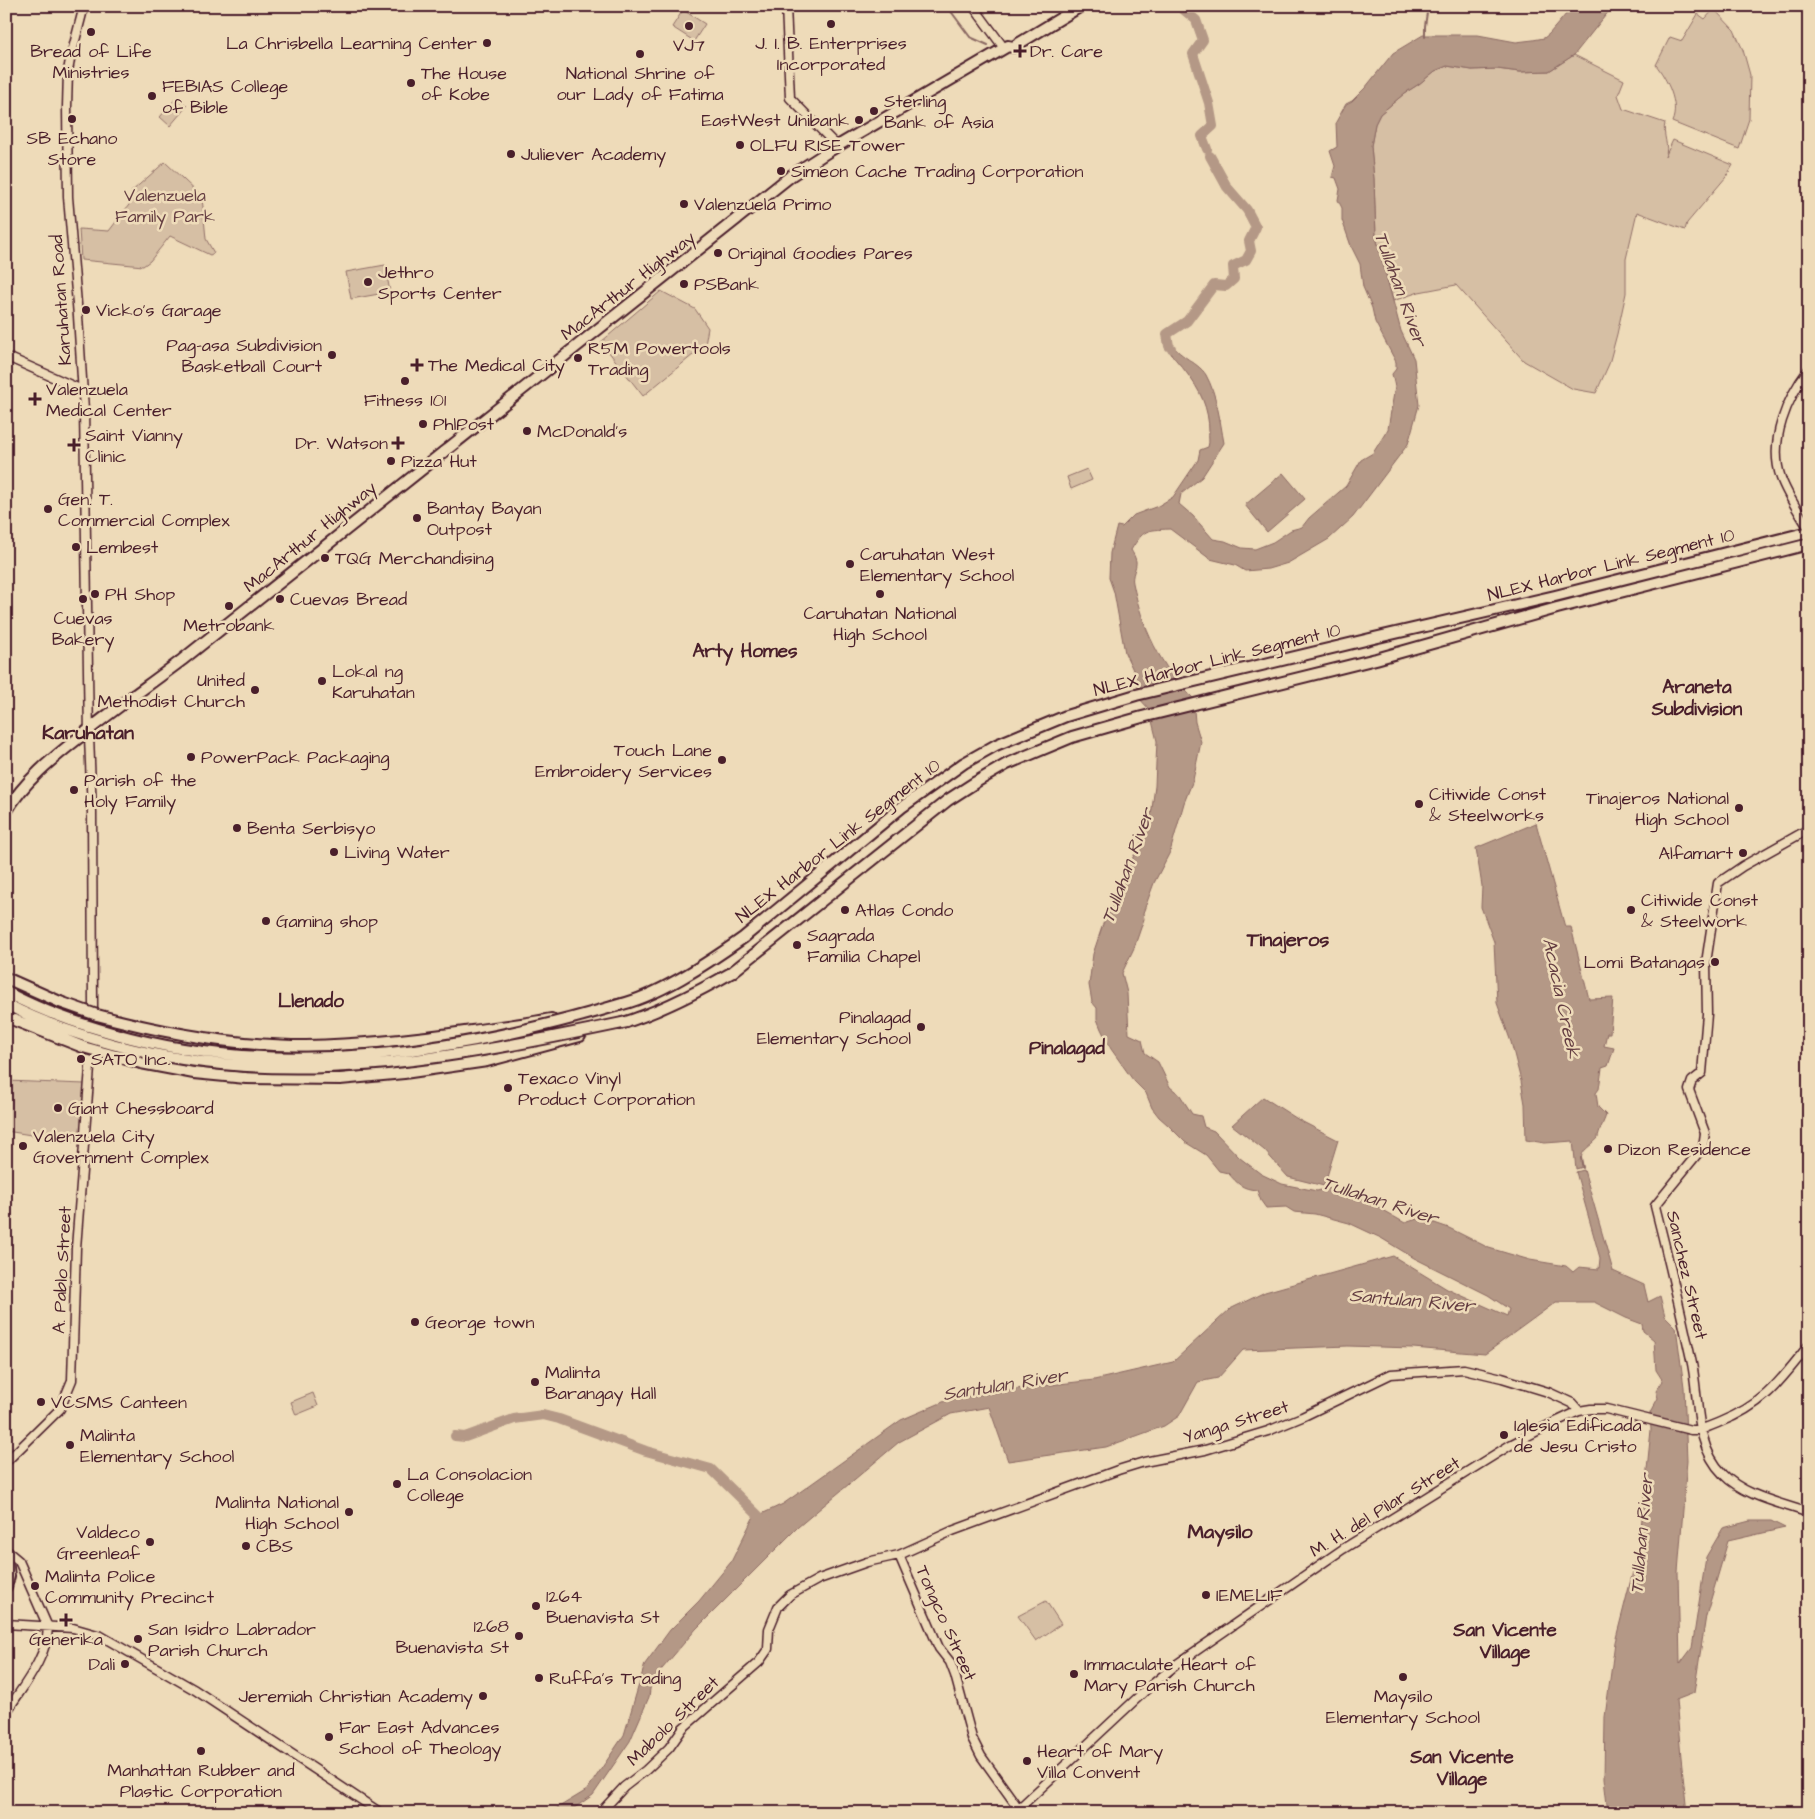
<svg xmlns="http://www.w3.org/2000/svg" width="1815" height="1819" viewBox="0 0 1815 1819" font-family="'Architects Daughter',sans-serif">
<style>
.green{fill:#d6bfa4;stroke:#906f68}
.water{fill:#b49886;stroke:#8a6862}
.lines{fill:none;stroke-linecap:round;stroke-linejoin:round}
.stream{stroke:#8a6862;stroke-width:2}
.river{stroke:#b49886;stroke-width:10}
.secondary-casing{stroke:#4a1f2b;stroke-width:11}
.highway-casing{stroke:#4a1f2b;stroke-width:14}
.secondary{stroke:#eedbb9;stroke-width:8}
.highway{stroke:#eedbb9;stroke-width:10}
.highway-bridge-casing{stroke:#4a1f2b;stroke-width:14;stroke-linecap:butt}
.highway-bridge{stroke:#eedbb9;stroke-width:10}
.poi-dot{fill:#4a1f2b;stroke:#eedbb9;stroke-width:2}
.labels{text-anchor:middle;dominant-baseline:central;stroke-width:5;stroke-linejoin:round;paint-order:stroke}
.poi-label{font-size:18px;fill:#4a1f2b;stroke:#eedbb9;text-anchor:start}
.park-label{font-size:18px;fill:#663f43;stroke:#eedbb9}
.street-label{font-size:18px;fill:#4a1f2b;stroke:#eedbb9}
.water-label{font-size:19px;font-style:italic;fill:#643d42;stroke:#eedbb9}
.neighbourhood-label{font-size:19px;font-weight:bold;fill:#4a1f2b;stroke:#eedbb9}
.quarter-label{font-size:20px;font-weight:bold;fill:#4a1f2b;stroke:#eedbb9}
</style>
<rect width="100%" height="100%" fill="#eedbb9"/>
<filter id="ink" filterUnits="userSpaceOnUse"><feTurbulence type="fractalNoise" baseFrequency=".02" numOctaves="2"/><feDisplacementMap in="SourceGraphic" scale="10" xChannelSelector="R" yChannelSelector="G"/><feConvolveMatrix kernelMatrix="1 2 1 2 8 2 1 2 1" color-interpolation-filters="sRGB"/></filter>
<g filter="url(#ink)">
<path class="green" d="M1714,9l20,21 9,20 7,25 -1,44 -10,30 -67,-27c8,-18 -5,-43 -16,-57l14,-28 12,4 16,-27 7,5z
M683,10l22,14 -11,17 -22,-14z
M1574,55l50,25 -6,15 5,14 42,14c-3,12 5,23 0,34l8,-17 60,25 -7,12 -39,46 -2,7 -48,-18 -11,47v34l-9,41 -8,30 -13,29 -23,-4 -49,-28 -68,-76 -37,7 -26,9 -17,-64 -2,-58 -3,-33 4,-22 5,-10 25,-21 14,-9 16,-13 12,-5 25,4 25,-1 23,3 29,-1z
M177,97l10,9 -17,20 -10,-9z
M165,162l37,35 4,42 8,14 -4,2 -40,-19 -20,25 -7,5 -62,-6 -2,-31 30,2 26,-34 -4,-5z
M385,265l5,27 -39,7 -5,-27z
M661,291l34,18 13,19 -3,17 -62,51 -42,-54z
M1087,469l5,11 -21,9 -4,-12z
M6,1081l79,3 -1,19 -6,3 3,9h3l-2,28 -76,-12z
M313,1393l5,13 -22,9 -5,-13z
M1046,1601l15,23 -25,17 -18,-25z"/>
<path class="water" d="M1573,6h40l-39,49 -25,16 -29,1 -23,-3 -25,1 -25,-4 -12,5 -16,13 -14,9 -25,21 -5,10 -4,22 3,33 2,58 25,94 13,28 5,46 -11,39 -55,73 -24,22 -41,24 -20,6 -23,2 -10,-6 -25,-6 -40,-30c-24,1 -26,0 -39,21 2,3 4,7 5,11 1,7 -5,14 -3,22 9,44 27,84 60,115l2,24 6,20 -8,38 -9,23 -14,49 -16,31 -11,30 1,6 -10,29 -12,25 5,20 2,41 13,6 3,13 13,9 12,25 10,8 12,19 9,2 3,11 10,4 26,27 21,16 21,10 35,7 11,-3 17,8 23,3 16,12 21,12 15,-5 29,10 40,20 41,12 36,6 7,6 6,-5 20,2 1,-11 -24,-86 8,-2 29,101 31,14 4,17 12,-6 5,20 11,11 8,60 3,73 -9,112 2,92 12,-16 14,-91 17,-29 27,-7h21l14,7 -57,13 -22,75 -12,77 -18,7 5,57 6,56h-79l-4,-34 1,-62 10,-75 24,-94 12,-118 -1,-17 8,-15 -2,-7 7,-10 -7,-11 -2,-30 -11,-9 -1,-7 -16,-6 -32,-16h-38l-71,52 -72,-6 -65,-2 -105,4 -25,28 -20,4 -19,34 -15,10 -58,21 -98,14 -19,-54 -38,7 -52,28 -101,85 -102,102 -45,53 -2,15 -19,44 -37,54 -26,18h-18l38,-23 37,-55 21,-71 25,-34 29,-29 32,-39 22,-44 30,-14 118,-84 49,-21 66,-10 78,-9 79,-18 57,-53 35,-17 128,-36 54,33 60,27 2,-7 -21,-14 -74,-37 -33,-20 -32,-15 -34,-9 -21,-2 -8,-5 -20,1 -5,-7 -4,-11c-15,-1 -19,-6 -29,-17l-9,-2 -13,-16 -21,-13 -17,-17 -9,-8 -7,-9 -6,-15 -13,-13 -22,-31 -10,-20 -4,-10v-11l-5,-6 -3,-17 4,-31 10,-30 22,-46 7,-19 12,-21 7,-22 4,-30 2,-45 -8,-32 -12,-13 1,-10 -4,-14 -9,-19 -11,-61 -5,-14 1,-25 7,-27 5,1 12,-12 24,-9 15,-9 25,-37 2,-10 8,-3c2,-6 0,-10 1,-15 0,-24 -9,-42 -23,-60 -9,-12 -21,-21 -21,-36l5,1c1,17 28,24 36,38 11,20 14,46 18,68l-22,34 -21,17 -2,10 14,12 20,23 12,2 17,7 13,1 18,-7 18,-12 11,-3 7,-9 37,-32 15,-26 12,-7 15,-24 7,-42 -3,-13 4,-5v-7l-21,-40 -3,-14 -9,-21 -3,-23 -9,-18 -9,-26v-12l-4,-8 2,-11 -4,-11 -4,-1 3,-11 -5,-15 7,-4 -1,-25 10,-18 6,-3 13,-13 28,-35 30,-18h55l38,7 17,-2 11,-2 5,-4z
M1283,473l22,26 -38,33 -22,-27z
M1536,823l29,104h6l18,72 24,-1 -3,35h-3l-3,13 10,2 -6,18 -6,2 -3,21 -3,4 2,14 8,8c-2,7 -8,17 -8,23 -9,11 -21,12 -15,29l-7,2 -3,-28 -28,2 -19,-3 -1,-36 -4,-23 -10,-39 -14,-39 -3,-61 -13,-35 1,-21 -6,-38z
M1263,1097l36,23 39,20 -14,46 -36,-9 -24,-27 -32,-25z"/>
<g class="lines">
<path class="stream" d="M947,6l23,31 18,8
M1425,37v-11l3,-20
M1581,1158l2,10"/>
<path class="river" d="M1179,6l17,14 7,20 -10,14 16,49 4,23 -11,10 5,13
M1171,348l-2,-2 -2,-12 20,-13 27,-36 12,1 8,-7 -1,-13 13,-6 5,-9 -2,-10 7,-14 -9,-17 -20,-23 -17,-31
M455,1436l10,1 49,-18 29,-4 16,4 87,32 65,18 56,55"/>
<g class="secondary-casing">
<path id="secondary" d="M84,6l-14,54 -2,11 -1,36 1,90 10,119 6,94 5,326 3,77 1,194
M786,6l4,92 47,48
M973,6l31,42
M6,359h6l70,31
M1809,369c-22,29 -41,72 -28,109 6,17 18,34 28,51
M1809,829l-66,37 -25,17 -12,80 1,51 -5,59 -10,8 -3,9 16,43 -2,14 -48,59c13,51 25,102 36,153 9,37 2,85 32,115 21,22 58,29 86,39
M6,1462l54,-53 12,-29 4,-132 15,-193
M6,1550l13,11 29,66c-1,32 -26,60 -42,86
M899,1555l40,93 11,14 5,13 17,63 9,18 38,53
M6,1624l67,4 28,8 94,54 186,123
M600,1813l24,-26 22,-17 23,-22 14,-20 76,-66 9,-13 1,-20 9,-22 12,-12 29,-16 48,-17 32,-7 53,-24 166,-61 26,-8 61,-12 63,-19 34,-14 89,-43 73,-5 38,9 46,14 24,11 7,8
M1014,1813l134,-125 29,-24 166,-115 169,-105 37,-19 30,-14 12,-2h15l85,21c10,1 19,-4 29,-8 45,-18 60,-41 89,-77"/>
</g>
<g class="highway-casing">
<path id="highway" d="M6,812c18,-31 47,-54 75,-76 33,-27 68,-51 101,-76l610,-485 37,-24 179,-105 5,1 68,-41
M6,978l54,24
M614,1006c42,-8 94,-43 129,-68l159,-131 62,-44 32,-18 70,-29 70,-21 238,-57 181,-42 254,-64
M97,1015c67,18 139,31 209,31 56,-1 111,-7 166,-15 26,-4 53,-7 79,-12
M620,1024c39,-12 76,-31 111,-51l217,-173 28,-18 31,-18 65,-27 70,-20 234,-58 181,-51 252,-64
M141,1063l53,10 52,5 94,1 64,-6 83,-12 93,-25
M6,1553l3,23 -3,11"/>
</g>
<use href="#secondary" class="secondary"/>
<use href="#highway" class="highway"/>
<g class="highway-bridge-casing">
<path id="highway-bridge" d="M6,992c33,18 70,31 106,41 167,48 346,20 510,-29
M60,1002l37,13
M6,1004c34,18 70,30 106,40 173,48 343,14 515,-22
M14,1020l69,27 58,16"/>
</g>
<use href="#highway-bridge" class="highway-bridge"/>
</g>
</g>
<g class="poi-dot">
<circle cx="831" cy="24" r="5"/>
<circle cx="689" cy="26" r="5"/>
<circle cx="91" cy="32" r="5"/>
<circle cx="487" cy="43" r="5"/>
<path d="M1017.5 43.5h5v5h5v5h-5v5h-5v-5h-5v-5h5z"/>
<circle cx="640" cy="54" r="5"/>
<circle cx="411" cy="83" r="5"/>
<circle cx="152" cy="96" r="5"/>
<circle cx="874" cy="111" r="5"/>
<circle cx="72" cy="119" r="5"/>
<circle cx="859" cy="120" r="5"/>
<circle cx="740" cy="145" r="5"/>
<circle cx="511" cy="154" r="5"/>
<circle cx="781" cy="171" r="5"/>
<circle cx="684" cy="204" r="5"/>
<circle cx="718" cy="253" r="5"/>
<circle cx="368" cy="282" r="5"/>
<circle cx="684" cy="284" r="5"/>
<circle cx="86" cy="310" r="5"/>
<circle cx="332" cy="355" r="5"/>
<circle cx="578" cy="358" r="5"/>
<path d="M414.5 357.5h5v5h5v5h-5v5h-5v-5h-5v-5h5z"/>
<circle cx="405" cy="381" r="5"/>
<path d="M32.5 391.5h5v5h5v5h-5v5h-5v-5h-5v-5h5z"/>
<circle cx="423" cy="424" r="5"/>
<circle cx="527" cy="431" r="5"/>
<path d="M395.5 435.5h5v5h5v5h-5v5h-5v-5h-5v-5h5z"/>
<path d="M71.5 437.5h5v5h5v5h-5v5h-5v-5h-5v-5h5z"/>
<circle cx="391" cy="461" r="5"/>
<circle cx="48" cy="509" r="5"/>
<circle cx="417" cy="518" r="5"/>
<circle cx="76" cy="547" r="5"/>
<circle cx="325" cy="558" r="5"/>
<circle cx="850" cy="564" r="5"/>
<circle cx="95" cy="594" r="5"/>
<circle cx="880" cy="594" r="5"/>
<circle cx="83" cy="599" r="5"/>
<circle cx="280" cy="599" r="5"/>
<circle cx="229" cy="606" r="5"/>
<circle cx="322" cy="681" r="5"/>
<circle cx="255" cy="690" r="5"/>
<circle cx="191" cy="757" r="5"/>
<circle cx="722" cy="760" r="5"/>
<circle cx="74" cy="790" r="5"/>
<circle cx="1419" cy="804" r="5"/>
<circle cx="1739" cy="808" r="5"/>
<circle cx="237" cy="828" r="5"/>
<circle cx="334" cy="852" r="5"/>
<circle cx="1743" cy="853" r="5"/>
<circle cx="845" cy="910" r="5"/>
<circle cx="1631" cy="910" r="5"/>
<circle cx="266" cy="921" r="5"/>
<circle cx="797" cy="945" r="5"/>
<circle cx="1715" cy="962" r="5"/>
<circle cx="921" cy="1027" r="5"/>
<circle cx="81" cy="1059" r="5"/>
<circle cx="508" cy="1088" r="5"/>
<circle cx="58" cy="1108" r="5"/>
<circle cx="23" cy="1146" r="5"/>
<circle cx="1608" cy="1149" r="5"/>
<circle cx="415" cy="1322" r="5"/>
<circle cx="535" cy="1382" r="5"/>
<circle cx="41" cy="1402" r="5"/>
<circle cx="1504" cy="1435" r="5"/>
<circle cx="70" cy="1445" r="5"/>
<circle cx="397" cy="1484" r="5"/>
<circle cx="349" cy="1512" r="5"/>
<circle cx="150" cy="1542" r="5"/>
<circle cx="246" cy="1546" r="5"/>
<circle cx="35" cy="1586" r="5"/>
<circle cx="1206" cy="1595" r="5"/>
<circle cx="536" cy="1606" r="5"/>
<path d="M63.5 1612.5h5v5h5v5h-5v5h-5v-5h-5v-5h5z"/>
<circle cx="519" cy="1636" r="5"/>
<circle cx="138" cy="1639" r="5"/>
<circle cx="125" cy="1664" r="5"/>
<circle cx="1074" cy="1674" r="5"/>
<circle cx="1403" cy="1677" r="5"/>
<circle cx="539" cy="1678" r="5"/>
<circle cx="483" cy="1696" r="5"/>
<circle cx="329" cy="1737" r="5"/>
<circle cx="201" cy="1751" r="5"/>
<circle cx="1027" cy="1761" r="5"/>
</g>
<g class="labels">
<g class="poi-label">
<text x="477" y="43" text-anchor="end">La Chrisbella Learning Center</text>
<text x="831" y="43" text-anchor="middle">J. I. B. Enterprises<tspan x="831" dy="21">Incorporated</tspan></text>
<text x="689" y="45" text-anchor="middle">VJ7</text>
<text x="91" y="51" text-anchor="middle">Bread of Life<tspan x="91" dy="21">Ministries</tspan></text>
<text x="1030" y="51">Dr. Care</text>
<text x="421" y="73">The House<tspan x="421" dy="21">of Kobe</tspan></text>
<text x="640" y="73" text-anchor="middle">National Shrine of<tspan x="640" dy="21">our Lady of Fatima</tspan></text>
<text x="162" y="86">FEBIAS College<tspan x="162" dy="21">of Bible</tspan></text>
<text x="884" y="101">Sterling<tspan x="884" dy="21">Bank of Asia</tspan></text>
<text x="849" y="120" text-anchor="end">EastWest Unibank</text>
<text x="72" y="138" text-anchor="middle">SB Echano<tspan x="72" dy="21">Store</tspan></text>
<text x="750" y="145">OLFU RISE Tower</text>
<text x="521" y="154">Juliever Academy</text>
<text x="791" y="171">Simeon Cache Trading Corporation</text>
<text x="694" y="204">Valenzuela Primo</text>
<text x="728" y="253">Original Goodies Pares</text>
<text x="378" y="272">Jethro<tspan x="378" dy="21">Sports Center</tspan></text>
<text x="694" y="284">PSBank</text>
<text x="96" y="310">Vicko's Garage</text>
<text x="322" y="345" text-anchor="end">Pag-asa Subdivision<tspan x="322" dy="21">Basketball Court</tspan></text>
<text x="588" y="348">R5M Powertools<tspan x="588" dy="21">Trading</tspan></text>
<text x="428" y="365">The Medical City</text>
<text x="46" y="389">Valenzuela<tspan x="46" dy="21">Medical Center</tspan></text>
<text x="405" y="400" text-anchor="middle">Fitness 101</text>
<text x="433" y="424">PhlPost</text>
<text x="537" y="431">McDonald's</text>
<text x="85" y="435">Saint Vianny<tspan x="85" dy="21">Clinic</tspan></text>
<text x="388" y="443" text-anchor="end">Dr. Watson</text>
<text x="401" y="461">Pizza Hut</text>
<text x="58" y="499">Gen. T.<tspan x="58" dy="21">Commercial Complex</tspan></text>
<text x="427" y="508">Bantay Bayan<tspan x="427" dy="21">Outpost</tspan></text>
<text x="86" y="547">Lembest</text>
<text x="860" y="554">Caruhatan West<tspan x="860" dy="21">Elementary School</tspan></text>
<text x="335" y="558">TQG Merchandising</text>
<text x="105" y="594">PH Shop</text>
<text x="290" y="599">Cuevas Bread</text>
<text x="880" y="613" text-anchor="middle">Caruhatan National<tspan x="880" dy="21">High School</tspan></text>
<text x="83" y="618" text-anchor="middle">Cuevas<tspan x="83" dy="21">Bakery</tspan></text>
<text x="229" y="625" text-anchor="middle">Metrobank</text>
<text x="332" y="671">Lokal ng<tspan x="332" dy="21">Karuhatan</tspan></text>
<text x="245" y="680" text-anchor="end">United<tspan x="245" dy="21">Methodist Church</tspan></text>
<text x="712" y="750" text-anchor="end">Touch Lane<tspan x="712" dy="21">Embroidery Services</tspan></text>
<text x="201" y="757">PowerPack Packaging</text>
<text x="84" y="780">Parish of the<tspan x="84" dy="21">Holy Family</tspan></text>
<text x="1429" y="794">Citiwide Const<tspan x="1429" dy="21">&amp; Steelworks</tspan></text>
<text x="1729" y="798" text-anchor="end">Tinajeros National<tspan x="1729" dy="21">High School</tspan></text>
<text x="247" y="828">Benta Serbisyo</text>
<text x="344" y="852">Living Water</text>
<text x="1733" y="853" text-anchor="end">Alfamart</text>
<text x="1641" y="900">Citiwide Const<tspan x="1641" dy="21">&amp; Steelwork</tspan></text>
<text x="855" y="910">Atlas Condo</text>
<text x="276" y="921">Gaming shop</text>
<text x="807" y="935">Sagrada<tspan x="807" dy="21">Familia Chapel</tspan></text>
<text x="1705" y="962" text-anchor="end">Lomi Batangas</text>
<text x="911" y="1017" text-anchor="end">Pinalagad<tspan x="911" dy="21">Elementary School</tspan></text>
<text x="91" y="1059">SATO Inc.</text>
<text x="518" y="1078">Texaco Vinyl<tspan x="518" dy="21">Product Corporation</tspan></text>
<text x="68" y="1108">Giant Chessboard</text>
<text x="33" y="1136">Valenzuela City<tspan x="33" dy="21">Government Complex</tspan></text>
<text x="1618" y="1149">Dizon Residence</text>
<text x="425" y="1322">George town</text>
<text x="545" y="1372">Malinta<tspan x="545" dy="21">Barangay Hall</tspan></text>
<text x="51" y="1402">VCSMS Canteen</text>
<text x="1514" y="1425">Iglesia Edificada<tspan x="1514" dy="21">de Jesu Cristo</tspan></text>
<text x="80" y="1435">Malinta<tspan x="80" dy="21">Elementary School</tspan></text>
<text x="407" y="1474">La Consolacion<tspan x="407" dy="21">College</tspan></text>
<text x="339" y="1502" text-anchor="end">Malinta National<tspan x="339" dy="21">High School</tspan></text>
<text x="140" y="1532" text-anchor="end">Valdeco<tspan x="140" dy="21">Greenleaf</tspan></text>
<text x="256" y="1546">CBS</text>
<text x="45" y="1576">Malinta Police<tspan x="45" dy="21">Community Precinct</tspan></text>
<text x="1216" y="1595">IEMELIF</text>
<text x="546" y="1596">1264<tspan x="546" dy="21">Buenavista St</tspan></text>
<text x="509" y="1626" text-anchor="end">1268<tspan x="509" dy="21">Buenavista St</tspan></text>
<text x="148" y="1629">San Isidro Labrador<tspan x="148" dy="21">Parish Church</tspan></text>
<text x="66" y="1639" text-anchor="middle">Generika</text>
<text x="115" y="1664" text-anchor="end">Dali</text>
<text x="1084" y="1664">Immaculate Heart of<tspan x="1084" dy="21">Mary Parish Church</tspan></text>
<text x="549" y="1678">Ruffa's Trading</text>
<text x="473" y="1696" text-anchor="end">Jeremiah Christian Academy</text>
<text x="1403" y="1696" text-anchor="middle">Maysilo<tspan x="1403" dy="21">Elementary School</tspan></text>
<text x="339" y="1727">Far East Advances<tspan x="339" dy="21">School of Theology</tspan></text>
<text x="1037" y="1751">Heart of Mary<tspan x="1037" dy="21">Villa Convent</tspan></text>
<text x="201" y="1770" text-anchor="middle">Manhattan Rubber and<tspan x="201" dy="21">Plastic Corporation</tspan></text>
</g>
<g class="park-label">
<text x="165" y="195">Valenzuela<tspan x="165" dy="21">Family Park</tspan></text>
</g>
<g class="street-label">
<text transform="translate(628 286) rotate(-38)">MacArthur Highway</text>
<text transform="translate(61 300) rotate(-94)">Karuhatan Road</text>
<text transform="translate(310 537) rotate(-39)">MacArthur Highway</text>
<text transform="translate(1611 565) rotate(-14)">NLEX Harbor Link Segment 10</text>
<text transform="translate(1217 660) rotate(-14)">NLEX Harbor Link Segment 10</text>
<text transform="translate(838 841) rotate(-38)">NLEX Harbor Link Segment 10</text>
<text transform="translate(62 1270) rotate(-87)">A. Pablo Street</text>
<text transform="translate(1687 1275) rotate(77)">Sanchez Street</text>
<text transform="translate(1236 1422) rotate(-17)">Yanga Street</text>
<text transform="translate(1385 1507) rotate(-32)">M. H. del Pilar Street</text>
<text transform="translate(946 1623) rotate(66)">Tongco Street</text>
<text transform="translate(673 1721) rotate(-44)">Mabolo Street</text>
</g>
<g class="water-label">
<text transform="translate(1400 289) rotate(70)">Tullahan River</text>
<text transform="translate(1128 866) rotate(-70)">Tullahan River</text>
<text transform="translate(1561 998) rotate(78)">Acacia Creek</text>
<text transform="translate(1380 1201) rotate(18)">Tullahan River</text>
<text transform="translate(1412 1301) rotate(5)">Santulan River</text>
<text transform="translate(1005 1385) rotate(-9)">Santulan River</text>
<text transform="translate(1642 1534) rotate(-85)">Tullahan River</text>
</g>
<g class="neighbourhood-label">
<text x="745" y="651">Arty Homes</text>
<text x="1697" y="687">Araneta<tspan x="1697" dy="22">Subdivision</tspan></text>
<text x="311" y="1001">Llenado</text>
<text x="1067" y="1048">Pinalagad</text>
<text x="1505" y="1630">San Vicente<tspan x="1505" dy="22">Village</tspan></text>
<text x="1462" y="1757">San Vicente<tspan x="1462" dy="22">Village</tspan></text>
</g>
<g class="quarter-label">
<text x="88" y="733">Karuhatan</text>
<text x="1288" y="940">Tinajeros</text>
<text x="1220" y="1532">Maysilo</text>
</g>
</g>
<rect width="1815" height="1819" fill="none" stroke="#eedbb9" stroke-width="25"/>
<rect x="12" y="12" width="1790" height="1794" fill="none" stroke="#4a1f2b" stroke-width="2" filter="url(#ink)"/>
</svg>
